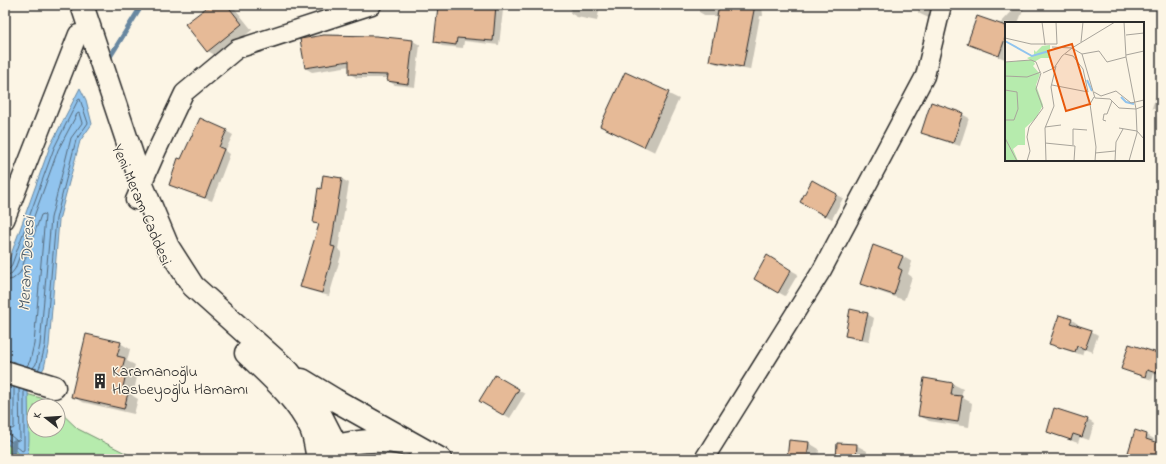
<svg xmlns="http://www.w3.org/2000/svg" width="1166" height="464" viewBox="0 0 1166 464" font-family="'Indie Flower',sans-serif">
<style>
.green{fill:#b6ebad;stroke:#708b6c}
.water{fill:#91c4ee;stroke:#6887a0}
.shadow{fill:#0003}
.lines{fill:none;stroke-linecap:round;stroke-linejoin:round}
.shore{stroke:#546879;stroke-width:1}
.stream{stroke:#6887a0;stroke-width:5}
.building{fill:#e6ba97;stroke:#2b2b2b}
.street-casing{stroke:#2b2b2b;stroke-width:21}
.secondary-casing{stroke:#2b2b2b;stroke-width:25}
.street{stroke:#fcf5e5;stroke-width:18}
.secondary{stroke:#fcf5e5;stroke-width:22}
.labels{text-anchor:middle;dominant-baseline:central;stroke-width:3;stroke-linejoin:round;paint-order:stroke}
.street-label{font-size:16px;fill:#2b2b2b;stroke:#fcf5e5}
.poi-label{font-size:16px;fill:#2b2b2b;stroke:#fcf5e5;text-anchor:start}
.water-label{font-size:17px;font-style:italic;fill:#4a5966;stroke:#fcf5e5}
.inset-river{fill:none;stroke:#91c4ee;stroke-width:2}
.inset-road{fill:none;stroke:#a8a49b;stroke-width:1}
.view{fill:#e8590c;fill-opacity:0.15;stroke:#e8590c;stroke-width:2}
.inset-edge{fill:none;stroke:#2b2b2b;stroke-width:2}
</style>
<rect width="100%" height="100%" fill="#fcf5e5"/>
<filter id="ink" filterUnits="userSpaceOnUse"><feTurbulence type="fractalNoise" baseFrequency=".025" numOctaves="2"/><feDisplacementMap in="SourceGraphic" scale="8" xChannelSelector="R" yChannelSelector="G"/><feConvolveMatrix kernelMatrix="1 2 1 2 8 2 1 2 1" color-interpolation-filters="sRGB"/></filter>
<g filter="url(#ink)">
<path class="green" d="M5,388l43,12 6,6h-20v24h24v-20l20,19 57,29 1,1h-131z"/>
<path class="water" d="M80,88l6,12 6,24 -12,17 -21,79 -10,126 -5,22 -16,21 1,51 -1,19h-3l-20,-17v-171l45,-125z"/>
<path class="shadow" d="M211,5h21l20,25 -34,27 -10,-6z
M458,5l38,1 7,4 -4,35 -35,-4 -1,7 -21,-2 -7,-4 22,-33z
M572,5h63v3l-35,-2 -3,15 -20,-4 -7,-4z
M699,5h63l1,11h-3l-10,54 -33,-6 -7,-4 8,-44h-12l-7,-4z
M920,5h16l-1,16 -17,-8z
M1018,5l6,3 -6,15h-12l-1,36 -31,-12 -6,-3 31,-19z
M376,37l37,4 7,4 -5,42 -20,-2 -7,-4 1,-3h-32l-7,-4v-8l-38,6 -7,-4z
M626,73l53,26 -24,53 -54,-26z
M1161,79v34l-9,-5z
M962,114l7,4 -9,28 -31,-10 -7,-4z
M226,131l7,4 -8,16 5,3 -18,47 -35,-13 -7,-4 12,-24z
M342,179l7,4 -11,66 4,3 -13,44 -21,-6 -6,-4 18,-61 -6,-3 8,-32z
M812,181l31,17 -11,21 -31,-17z
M902,256l10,6 -4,12 4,3 -8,23 -33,-11 -10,-6z
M767,257l31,17 -13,22 -30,-17z
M867,314l7,4 -5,24 -16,-3 -7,-4z
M1060,316l12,4 6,4 -1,3 14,4 7,4 -6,17 -8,-3 -2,6 -25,-8 -6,-4z
M120,343l10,6 -3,12 8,4 -3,9 5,3 -4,19 5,3 -4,15 -52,-12 -10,-6z
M1129,345l32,11v20l-7,-2 -2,6 -23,-8 -7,-4z
M495,377l30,17 -15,24 -29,-17z
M953,384l10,5 -2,8 11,6 -3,24 -40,-6 -10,-6z
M1088,420l6,4 -5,16 -9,-3 -2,6 -23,-8 -7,-4z
M1147,435l7,4 -1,3 8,3v14h-34z
M809,443l10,6 -1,10h-30z
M856,445l11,6 -1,8h-29z
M887,456h18l5,3h-23z"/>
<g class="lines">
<path class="shore" d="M5,270h3l3,-3 43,-119 24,-48 2,-1 8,24 -12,17 -20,79 -11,127 -5,20 -2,4
M5,275l6,-1 4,-5 43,-119 19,-36 2,-1 3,10 -11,15 -20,80 -11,127 -4,19 -3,4
M5,281l8,-2 7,-6 21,-58 3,-1 1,2 -11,128 -4,17 -3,5
M5,428l7,1 2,-1v-41
M5,434l5,1 7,6 3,-2 -1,-50
M5,439l4,1 13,11 2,-1v-60"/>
<path class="stream" d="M108,60l34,-55
M12,459l2,-17"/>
</g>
<path class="building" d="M210,5h17l15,19 -35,28 -22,-28z
M457,5h39l-3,36 -36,-3 -1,7 -22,-3 4,-36 18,2z
M719,5h36l-12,62 -34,-6z
M977,16l29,10v10l-7,20 -32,-12z
M324,35l52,1 37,4 -5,44 -21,-3 1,-6 -39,-1v-13l-44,7 -5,-29z
M625,72l44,20 -25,55 -44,-21z
M931,102l32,11 -10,30 -32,-10z
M200,118l27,12 -8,17 5,2 -19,49 -36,-13 9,-27 3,1z
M323,175l19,3 -11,68 4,1 -13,46 -22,-6 19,-63 -6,-1 5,-35 3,1z
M812,180l25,14 -12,22 -25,-14z
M873,245l30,11 -5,12 4,2 -8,25 -34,-11z
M767,255l24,15 -13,23 -24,-14z
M850,309l18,4 -6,26 -17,-3z
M1059,315l13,4 -2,4 22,7 -7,19 -8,-3 -2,6 -26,-8z
M86,334l35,8 -4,14 8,2 -3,11 5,1 -5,21 6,2 -4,16 -53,-12z
M1129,344l32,10 -5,19 -9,-3 -2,7 -24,-8z
M495,375l24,14 -16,26 -24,-14z
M924,378l29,5 -2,12 11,1 -4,26 -40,-6z
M1054,408l34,11 -6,18 -9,-3 -2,6 -24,-8z
M1135,430l12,4 -1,5 15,5v15h-35z
M789,440l20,2 -2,17h-20z
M837,443l20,1 -1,15h-20z"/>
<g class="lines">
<g class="street-casing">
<path id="street" d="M135,200l22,-50 27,-57 53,-44 135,-44
M5,220l73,-186
M704,459l118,-189 103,-194 17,-71"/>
</g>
<g class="secondary-casing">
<path id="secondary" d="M82,5l60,180 26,62 25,39 96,86 27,34 20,39 1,14
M246,353c24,23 50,45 65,76 4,9 5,20 7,30
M5,372l49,15
M302,380l33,20 105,59
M323,450c26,-9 56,-12 82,-6"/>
</g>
<use href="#street" class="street"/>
<use href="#secondary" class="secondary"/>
</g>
</g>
<defs>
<g id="building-bare" transform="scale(1.2)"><path d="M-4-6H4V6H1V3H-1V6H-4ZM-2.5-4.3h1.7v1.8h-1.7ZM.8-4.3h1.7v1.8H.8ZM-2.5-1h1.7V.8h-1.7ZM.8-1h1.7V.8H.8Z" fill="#2b2b2b" stroke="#fcf5e5" stroke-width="2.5" paint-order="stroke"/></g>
</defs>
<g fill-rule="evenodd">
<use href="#building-bare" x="100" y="381"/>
</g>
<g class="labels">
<g class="street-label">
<text transform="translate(141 205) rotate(67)">Yeni Meram Caddesi</text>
</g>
<g class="poi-label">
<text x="112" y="372">Karamanoğlu<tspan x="112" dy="18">Hasbeyoğlu Hamamı</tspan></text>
</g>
<g class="water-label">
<text transform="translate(27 264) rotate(-87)">Meram Deresi</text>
</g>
</g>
<g transform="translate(1005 22)">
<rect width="139" height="139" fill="#fcf5e5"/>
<path d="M45,23v13h-9l-7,4 1,2 -2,2 7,8 -4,11 7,20 -7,13 -11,10v17h-7l-5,4 5,12h-13v-99l25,-2 -3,-2 7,-3v-5l2,2 6,-6z" fill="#b6ebad"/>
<path class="inset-river" d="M0,19l27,15 17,-5M82,58l5,11M116,75l5,5 8,2"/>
<path class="inset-road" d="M1,0h24M37,0l3,23M119,0l2,35 10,52 1,24 -8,28M121,13l18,-2M0,16l26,6h26l-1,-22M76,20l2,-20M47,25l20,1 10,6 13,44 15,1 9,9 17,1 8,-3M77,32l17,-3 8,11 19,-5M121,33l18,-4M0,40l26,-2 5,2 4,10M38,51l11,-5 8,-12 10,-8 43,-26M0,54l22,1 14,-5M47,63l36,7 -5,-23 -10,-13 -8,-2M0,68l12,2 1,17 -4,11h-9M89,70l7,4 15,-5 15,12 13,-3M89,75l-4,7 6,43 -1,14M101,99l-3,-1 1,-6h3l5,-13M40,105l16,-2M114,106l18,3 7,8M0,116l12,23M40,121l30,3 -1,15M68,123v-16l14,1M90,131l20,-2M22,139l3,-10 -3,-14 2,-10 14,-19 -7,-19 5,-16M41,139l-1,-33 9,-22 -3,-19 5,-21M110,139l1,-19 7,-13"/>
<path class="view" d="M67,22l18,60 -24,7 -18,-60z"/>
<rect width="139" height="139" class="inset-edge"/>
</g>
<rect width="1166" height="464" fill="none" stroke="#fcf5e5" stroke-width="20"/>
<rect x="10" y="10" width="1146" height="444" fill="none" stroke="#2b2b2b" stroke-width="1.5" filter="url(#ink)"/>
<g transform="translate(46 418) rotate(287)"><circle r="19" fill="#fcf5e5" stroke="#a8a49b"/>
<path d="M0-3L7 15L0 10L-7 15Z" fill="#2b2b2b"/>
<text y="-6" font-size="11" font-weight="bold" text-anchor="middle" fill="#2b2b2b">K</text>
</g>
</svg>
